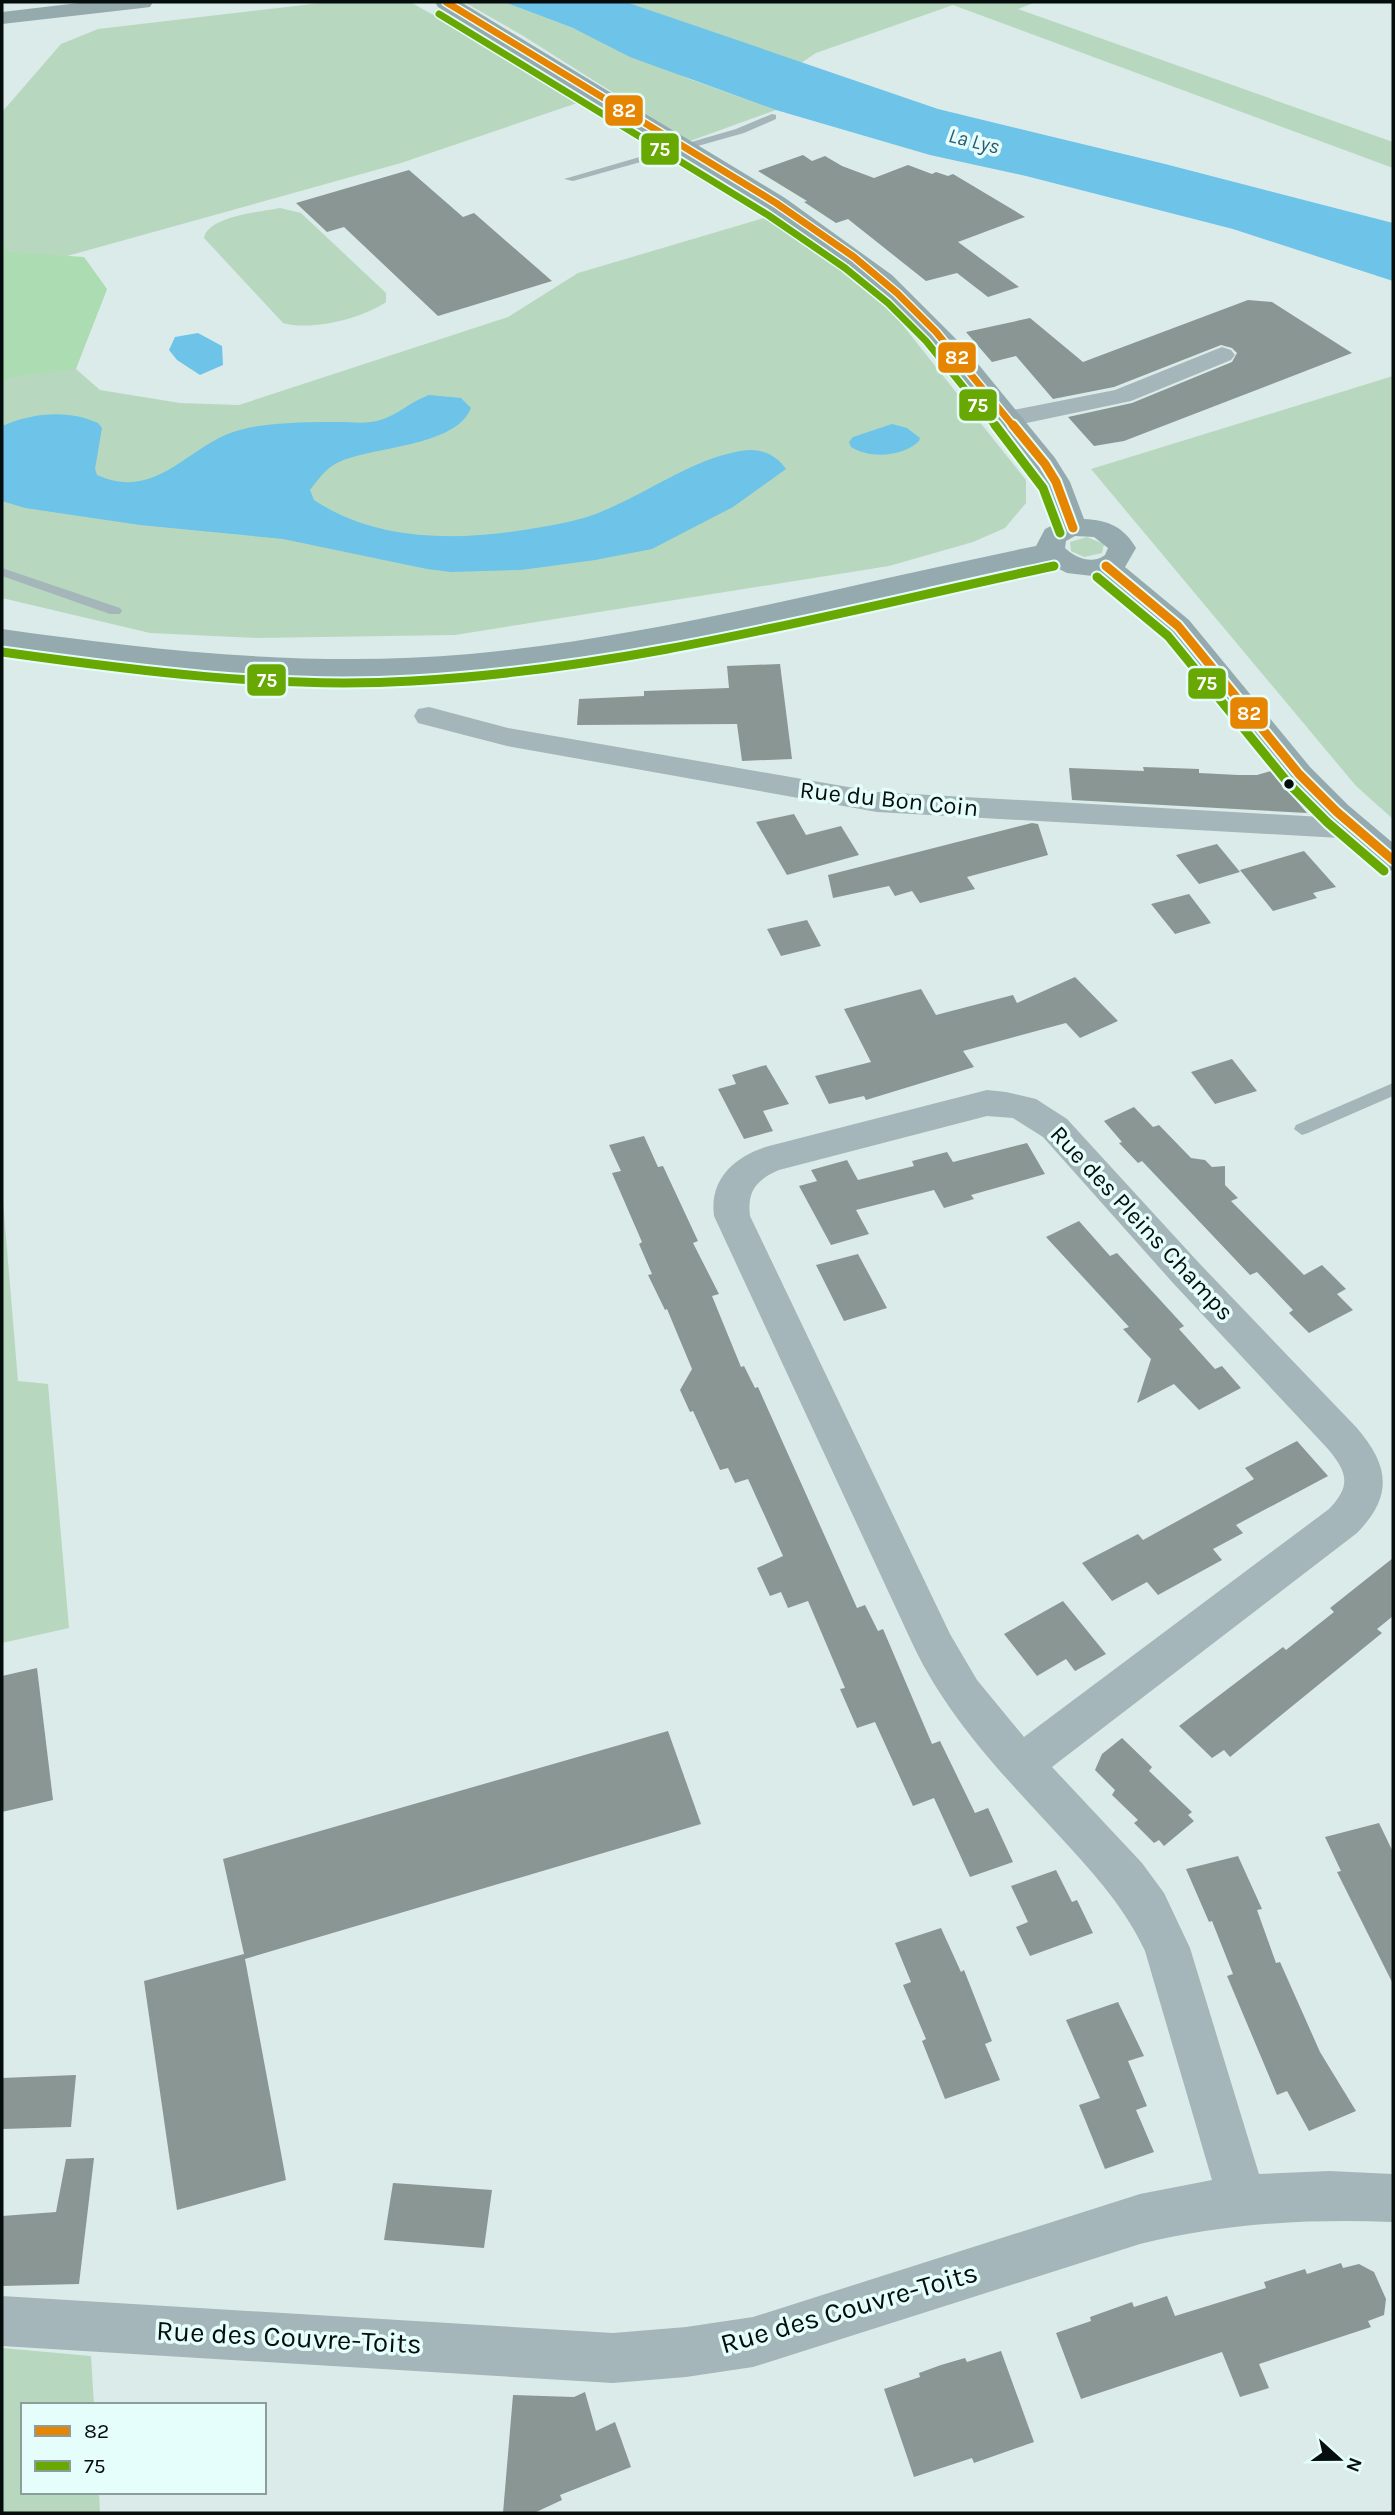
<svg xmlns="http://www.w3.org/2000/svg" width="1395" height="2515" viewBox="0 0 1395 2515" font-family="Karla,sans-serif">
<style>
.green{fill:#b7d8be}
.forest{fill:#abdcb2}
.water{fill:#6dc3e8}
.building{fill:#8a9693}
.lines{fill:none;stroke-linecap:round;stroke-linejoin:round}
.lane{fill:#a4b6b9;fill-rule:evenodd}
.street{fill:#a4b6b9;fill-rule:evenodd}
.secondary{fill:#94aaae;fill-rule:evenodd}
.highway{fill:#94aaac;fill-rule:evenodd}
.bus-1-far1-casing{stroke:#e6fefb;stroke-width:10}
.bus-1-casing{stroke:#e6fefb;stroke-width:13}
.bus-2-far1-casing{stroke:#e6fefb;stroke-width:10}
.bus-2-casing{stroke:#e6fefb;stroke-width:13}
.bus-1-far1{stroke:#e68501;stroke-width:7}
.bus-1{stroke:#e68501;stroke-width:9}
.bus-2-far1{stroke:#68a803;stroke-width:7}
.bus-2{stroke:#68a803;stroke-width:9}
.bus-dot{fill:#050e0d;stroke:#e6fefb;stroke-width:2.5}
.labels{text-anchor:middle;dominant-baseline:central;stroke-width:7;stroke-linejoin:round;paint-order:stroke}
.far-water-label{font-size:21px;font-style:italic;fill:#2d5b73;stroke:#e6fefb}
.street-label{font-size:24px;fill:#050e0d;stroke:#e6fefb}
.near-street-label{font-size:28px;fill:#050e0d;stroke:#e6fefb}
.line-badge{stroke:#e6fefb;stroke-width:2.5}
.badge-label{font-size:19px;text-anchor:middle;font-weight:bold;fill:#fff}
</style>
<rect width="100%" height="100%" fill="#dbebe9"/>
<path class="green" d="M330,2h80l176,98 -185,63 -395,110 -4,-5v-156l59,-68 37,-15z
M464,2h40l69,26 116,51 87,31 -86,31 -170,-107z
M626,2h410l-18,7 375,133v26l-440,-163 -137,48 -15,10z
M280,208l21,5 85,80v9c-24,17 -75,29 -103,21l-79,-85c4,-22 57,-26 76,-30z
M774,215l115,93 137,172v23l-21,25 -32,14 -84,24 -434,69 -199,3 -106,-5 -148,-35v-317l105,8 -31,80 24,21 80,13 59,2 269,-88 70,-44z
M1393,376v443l-37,-33 -265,-317z
M1087,537l17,7 -2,9 -18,4 -13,-6 -1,-9z
M2,1189l16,192 30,3 21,244 -67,15z
M2,2348l89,8 3,49h-71v87h76l1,21h-98z"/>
<path class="forest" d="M2,241l6,11 76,5 23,32 -32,80 -65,8 -8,6z"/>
<path class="water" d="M504,2h122l312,107 227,55 228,59v58l-160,-52 -207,-53 -96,-21 -154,-45 -146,-53 -57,-29z
M198,333l24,13 1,19 -23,10 -23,-15 -8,-10 6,-13z
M429,395l32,3 10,10c-16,40 -101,38 -134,55 -12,6 -19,17 -27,27l4,10c65,43 147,41 222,28 23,-4 46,-8 67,-17 46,-19 88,-51 137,-60 19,-4 36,3 46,18l-53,38 -81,42 -57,11 -74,10 -70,2 -24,-3 -144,-30 -143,-14 -115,-17 -23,-7v-75c30,-13 65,-17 96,-3l4,5 -7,41 2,6c58,26 88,-26 136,-43 28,-10 76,-10 107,-10 12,0 24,2 37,-1 20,-5 34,-20 52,-26z
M892,424l15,4 13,10 -1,3c-16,16 -49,18 -68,6l-2,-5 4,-5z"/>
<path class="building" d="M803,155l9,6 13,-5 17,10 32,12 34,-13 24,9 4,-2 12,4 5,-2 72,43 -67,25 61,45 -31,10 -31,-24 -31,8 -78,-62 -12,4 -32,-21 3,-1 -49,-30z
M409,170l54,47 11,-4 78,68 -114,35 -94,-89 -17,5 -31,-29z
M1248,300l24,2 80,51 -228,88 -30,5 -26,-29 64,-14 100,-41 5,-9 -5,-5 -11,-3 -107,42 -61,12 -37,-43 -24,6 -26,-30 64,-14 53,44z
M780,664l12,95 -50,2 -5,-37 -160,1 2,-26 65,-3v-5l85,-3 -2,-22z
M1143,767l56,2v4l39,2h19l14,-4 36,42 -235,-13 -3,-32 75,3z
M794,814l12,21 35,-9 18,29 -72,20 -31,-53z
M1032,823l6,1 10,31 -81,22 8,12 -55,14 -8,-12 -17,5 -6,-10 -56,12 -5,-23z
M1217,844l23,28 -41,12 -23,-29z
M1304,851l32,36 -23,6 4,5 -44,13 -33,-41z
M1189,894l22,29 -36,11 -24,-30z
M807,920l14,26 -40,10 -14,-27z
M1075,977l43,44 -38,17 -14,-15 -103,28 11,16 -108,33 -2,-4 -35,8 -14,-28 56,-14 -27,-53 77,-20 15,26 77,-20 4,8z
M1232,1059l25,32 -42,13 -24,-32z
M766,1065l23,39 -26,7 10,20 -29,8 -26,-50 18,-5 -4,-9z
M1134,1107l19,20 6,-2 32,33 14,2 7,7 13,-1v19l13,13 -7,3 73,74 18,-10 24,24 -9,5 16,16 -44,23 -20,-20 4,-3 -36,-38 -7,3 -108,-114 -4,2 -19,-20 3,-1 -18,-21z
M644,1136l14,31 5,-1 35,75 -5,2 26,51 -7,2 29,71 3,-1 11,22 3,-1 99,221 8,-3 13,26 5,-2 49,115 8,-3 35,72 13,-5 25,54 -43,15 -36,-79 -21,8 -38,-84 -18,6 -17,-39 5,-1 -37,-87 -20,7 -7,-16 -11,4 -13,-28 26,-12 -35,-77 -13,4 -7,-15 -8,2 -27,-59 -3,1 -10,-22 12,-21 -25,-60 -2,1 -17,-35 4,-1 -13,-30 3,-2 -30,-69 9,-2 -12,-26z
M1027,1143l18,31 -74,21 3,4 -30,9 -10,-18 -78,20 13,24 -38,11 -32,-59 18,-5 -6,-11 36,-10 11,20 56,-14 -2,-5 35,-9 6,10z
M1079,1221l31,35 7,-3 67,73 -5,3 36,40 7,-3 19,22 -42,22 -25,-26 -37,19 14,-44 -28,-30 6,-2 -83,-90z
M858,1254l29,54 -43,13 -28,-56z
M1297,1441l31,35 -92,49 7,8 -30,16 9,11 -64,35 -11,-13 -35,19 -30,-38 56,-29 5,6 111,-61 -9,-11z
M1393,1558v58l-16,13 5,4 -152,124 -6,-7 -12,8 -33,-32 104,-79 3,3 48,-38 -4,-4z
M1063,1601l43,53 -31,17 -9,-12 -29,17 -33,-42z
M37,1668l16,132 -51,12v-136z
M668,1731l33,93 -456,135 41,221 -109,30 -33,-229 100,-27 -21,-95z
M1122,1738l30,29 -3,4 43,41 -4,3 6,6 -30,25 -5,-6 -5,3 -20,-20 4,-3 -26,-25 3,-5 -20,-20 7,-16z
M1379,1823l14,29v132l-56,-112 4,-1 -16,-34z
M1238,1856l24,53 -5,1 19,53 4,-1 40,90 36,59 -47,20 -22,-40 -10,4 -50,-119 6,-2 -21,-53 -3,1 -23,-53z
M1056,1870l16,32 5,-2 16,33 -63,23 -14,-29 12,-5 -17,-36z
M941,1928l20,44 3,-2 28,71 -7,3 15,36 -55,19 -23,-58 4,-2 -23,-54 8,-3 -16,-39z
M1118,2002l26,54 -16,5 19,45 -11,4 18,42 -49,17 -26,-64 21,-7 -34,-78z
M76,2075l-5,52 -69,2v-51z
M94,2158l-15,126 -77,2v-70l54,-4 10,-53z
M393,2183l99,7 -8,58 -100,-8z
M1341,2263l2,5 16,-4 15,8 12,27 -2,16 -16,6 3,6 -112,37 10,24 -29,9 -18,-45 -141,47 -25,-66 35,-12 -1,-4 42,-15 2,5 33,-11 8,20 91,-28 -2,-6 41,-13 2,5z
M1001,2351l33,91 -60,21 -2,-5 -58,19 -30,-88 36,-12 -1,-4 22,-8 24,-7 2,4z
M585,2392l11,39 19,-9 16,45 -71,28 2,5 -28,13h-31l10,-118 61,2z"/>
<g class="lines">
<path class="lane" d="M772,114l4,1v4l-32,14 -171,48 -9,-2 172,-50z
M2,568l118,40 2,3 -2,3h-10l-108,-38z
M1393,1083v13l-85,37 -6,2 -8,-6 2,-4z"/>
<path class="street" d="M1222,347l9,3 4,5 -4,5 -100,41 -123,26 -9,-2 -4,-6 4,-6 9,-2 107,-21z
M429,707l79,21 369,64 480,27 11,3 5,7 -5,7 -11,3 -480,-27 -370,-66 -89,-23 -4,-7 4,-7z
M987,1090l19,2 30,7 31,20 132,144 157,164c33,38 38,68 1,106l-305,234 90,96 22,30 26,55 69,226 70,-3 64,3v48c-87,-3 -168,1 -253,22l-387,123 -67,10 -73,6 -611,-37v-50l611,37 73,-6 67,-10 387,-123 72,-14 -67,-229c-20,-43 -50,-76 -82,-111 -55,-60 -113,-118 -149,-193l-200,-431c-5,-38 22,-60 55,-70zM987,1116l26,2 30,19 130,146 155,166c20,24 23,37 1,60l-305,228 -47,-57 -27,-46 -200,-418c-3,-25 6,-36 29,-46z"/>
<path class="secondary" d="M435,2h26l324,196 107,77 73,73 90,110 15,24 14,37c24,1 40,8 52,29l-11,19 64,53 121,147 38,38 45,38v28l-12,-3 -55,-49 -38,-38 -121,-149 -66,-55 -34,-4 -22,-11c-210,43 -421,105 -636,114 -137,6 -272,-9 -407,-29v-18c155,22 312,39 468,25 192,-18 378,-70 566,-108l9,-17 12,-6 -15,-41 -9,-15 -106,-130 -39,-39 -43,-36 -78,-54 -329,-201zM1075,536l19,1 14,11 -3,7c-13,10 -29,3 -40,-7l1,-7z"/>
<path class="highway" d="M87,2h66l-3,5 -8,1 -140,16v-12z"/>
<g class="bus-1-far1-casing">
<path id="bus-1-far1" d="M446,2l330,201 78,54 43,36 39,39 78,95"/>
</g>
<g class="bus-1-casing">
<path id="bus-1" d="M1013,425l32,39 11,18 17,46
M1106,566l72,60 121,148 38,38 56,48"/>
</g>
<g class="bus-2-far1-casing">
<path id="bus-2-far1" d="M439,14l329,201 77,53 43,35 38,38 70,86"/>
</g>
<g class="bus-2-casing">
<path id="bus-2" d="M995,425l48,63 17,45
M1097,577l71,59 121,148 39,39 56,48
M2,652c136,19 273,37 410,29 218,-12 430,-70 642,-115"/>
</g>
<use href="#bus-1-far1" class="bus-1-far1"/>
<use href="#bus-1" class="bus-1"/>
<use href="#bus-2-far1" class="bus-2-far1"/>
<use href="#bus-2" class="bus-2"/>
</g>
<circle class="bus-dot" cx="1289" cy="784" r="6"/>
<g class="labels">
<g class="far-water-label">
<text transform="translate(974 141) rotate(14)">La Lys</text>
</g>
<g class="street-label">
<text transform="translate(889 799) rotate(6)">Rue du Bon Coin</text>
<text transform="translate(1142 1223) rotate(47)">Rue des Pleins Champs</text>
</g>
<g class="near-street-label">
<text transform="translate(849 2308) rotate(-16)">Rue des Couvre-Toits</text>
<text transform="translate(289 2337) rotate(3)">Rue des Couvre-Toits</text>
</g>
</g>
<g class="line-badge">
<rect x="604" y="94" width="40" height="33" rx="7" fill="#e68501"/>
<rect x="640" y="132" width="40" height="34" rx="7" fill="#68a803"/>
<rect x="937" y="341" width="40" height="33" rx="7" fill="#e68501"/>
<rect x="958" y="388" width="40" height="34" rx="7" fill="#68a803"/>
<rect x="246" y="663" width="41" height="34" rx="7" fill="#68a803"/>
<rect x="1187" y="667" width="40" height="33" rx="7" fill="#68a803"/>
<rect x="1229" y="696" width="40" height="34" rx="7" fill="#e68501"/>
</g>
<g class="badge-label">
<text x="624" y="117">82</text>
<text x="660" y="156">75</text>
<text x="957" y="364">82</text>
<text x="978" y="412">75</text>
<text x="267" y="687">75</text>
<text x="1207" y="690">75</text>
<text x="1249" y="720">82</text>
</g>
<rect width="1395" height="2515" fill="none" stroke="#050e0d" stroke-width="7"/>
<rect x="21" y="2403" width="245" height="91" fill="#e6fefb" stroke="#8c9e9c" stroke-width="2"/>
<rect x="35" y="2426" width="35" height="10" fill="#e68501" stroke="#8c9e9c" stroke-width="2"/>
<text x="84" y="2438" font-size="21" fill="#050e0d">82</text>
<rect x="35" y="2461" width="35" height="10" fill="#68a803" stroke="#8c9e9c" stroke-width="2"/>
<text x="84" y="2473" font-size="21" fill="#050e0d">75</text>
<g transform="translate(1339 2459) rotate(111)" stroke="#e6fefb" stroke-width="5" paint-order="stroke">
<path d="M0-5L12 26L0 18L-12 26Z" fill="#050e0d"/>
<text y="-10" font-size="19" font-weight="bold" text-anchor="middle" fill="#050e0d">N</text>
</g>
</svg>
